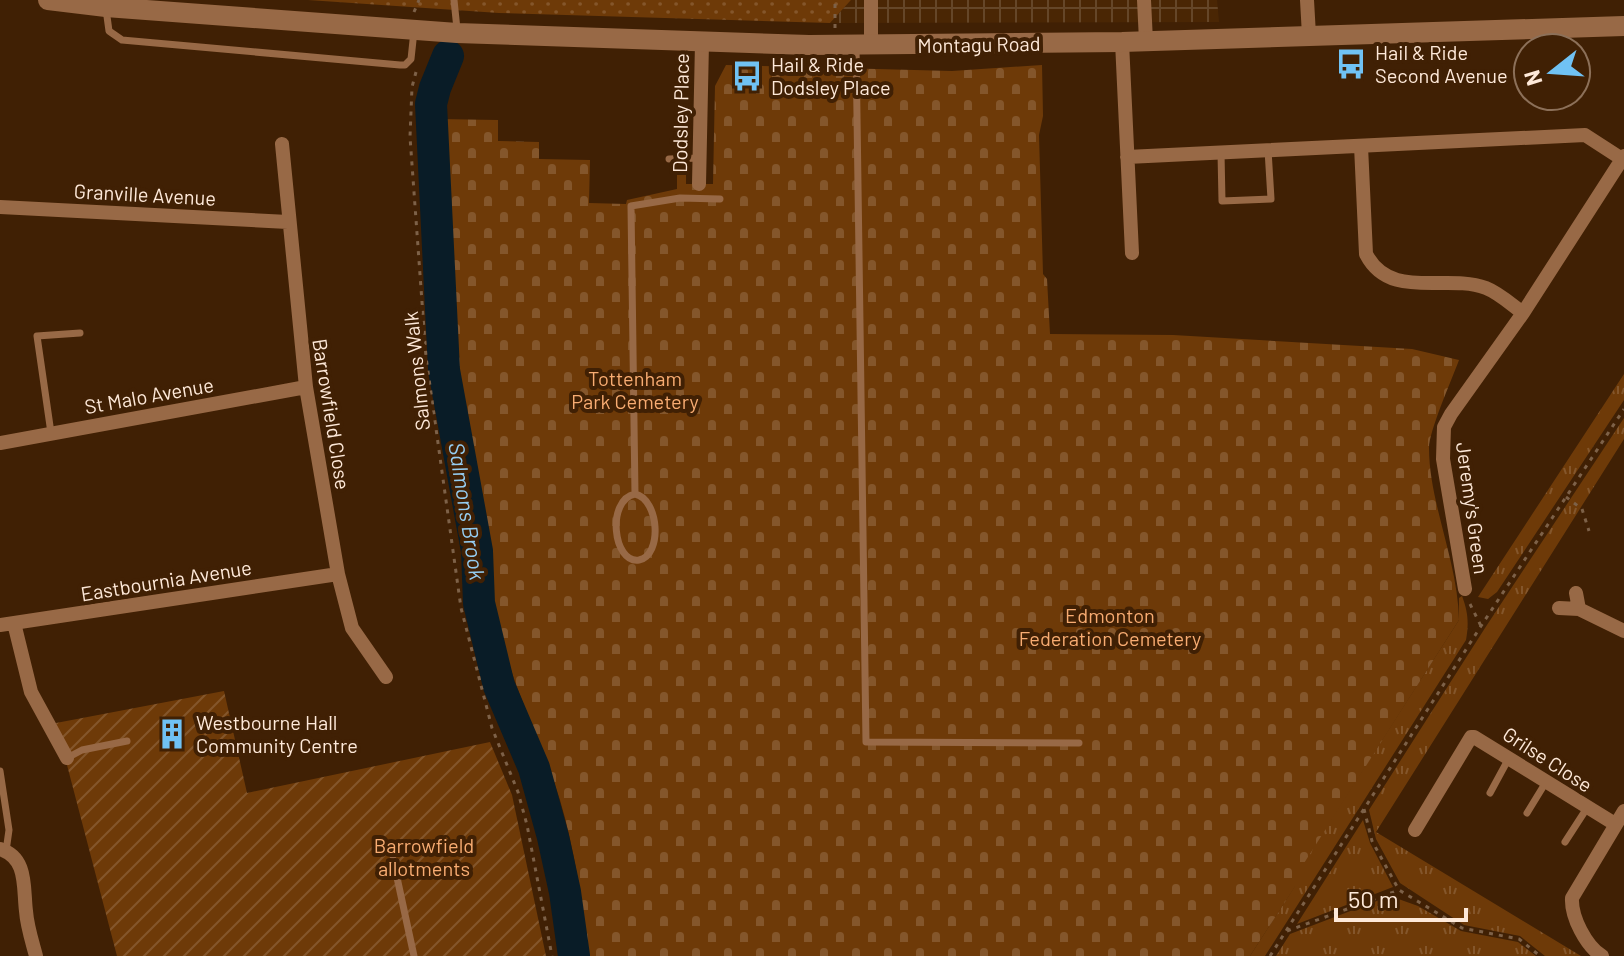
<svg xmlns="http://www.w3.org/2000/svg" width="1624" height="956" viewBox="0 0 1624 956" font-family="Barlow,sans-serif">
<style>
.industrial{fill:url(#industrial-grid)}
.grass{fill:url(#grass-tufts)}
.cemetery{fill:url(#cemetery-stones)}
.park{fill:url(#park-dots)}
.garden{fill:url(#garden-furrows)}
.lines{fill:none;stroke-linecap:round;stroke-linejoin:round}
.river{stroke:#091c27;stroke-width:32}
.path{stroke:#7d6148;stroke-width:3;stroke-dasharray:4 6;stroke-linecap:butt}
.service{stroke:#986946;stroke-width:7}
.minor{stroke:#986946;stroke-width:14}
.secondary{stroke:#986946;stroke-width:20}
.labels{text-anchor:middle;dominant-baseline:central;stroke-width:8;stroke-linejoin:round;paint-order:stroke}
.street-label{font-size:20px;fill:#fee9d9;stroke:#402004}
.poi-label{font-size:20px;fill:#fee9d9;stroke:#402004;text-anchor:start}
.park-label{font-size:20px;fill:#f8ac72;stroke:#402004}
.water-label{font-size:22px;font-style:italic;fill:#95cdf1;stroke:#402004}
</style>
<defs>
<pattern id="industrial-grid" width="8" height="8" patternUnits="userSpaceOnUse" patternTransform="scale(2)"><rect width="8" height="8" fill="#4a2604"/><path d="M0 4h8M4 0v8" fill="none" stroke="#654628"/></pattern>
<pattern id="grass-tufts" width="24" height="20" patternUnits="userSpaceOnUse" patternTransform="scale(2)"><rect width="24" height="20" fill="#6e3a08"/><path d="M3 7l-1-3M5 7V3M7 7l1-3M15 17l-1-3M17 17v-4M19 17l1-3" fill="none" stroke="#84562b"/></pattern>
<pattern id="cemetery-stones" width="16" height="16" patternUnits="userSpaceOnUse" patternTransform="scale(2)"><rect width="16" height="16" fill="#6e3a08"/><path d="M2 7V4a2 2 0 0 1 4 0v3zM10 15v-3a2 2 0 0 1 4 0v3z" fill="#84562b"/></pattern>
<pattern id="park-dots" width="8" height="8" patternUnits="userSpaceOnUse" patternTransform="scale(2)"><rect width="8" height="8" fill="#6e3a08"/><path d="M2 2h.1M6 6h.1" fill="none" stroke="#84562b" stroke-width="1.8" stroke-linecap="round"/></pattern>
<pattern id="garden-furrows" width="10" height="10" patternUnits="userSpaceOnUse" patternTransform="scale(2)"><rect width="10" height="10" fill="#6e3a08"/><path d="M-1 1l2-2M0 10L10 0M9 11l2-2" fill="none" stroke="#84562b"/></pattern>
</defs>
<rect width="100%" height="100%" fill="#402004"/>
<path class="industrial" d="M851,0h366l2,22 -389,1z"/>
<path class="grass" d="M1624,374v26l-127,192 -9,7 -10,-2z
M1624,418v21l-248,393 205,124h-36l-25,-20 -56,-11 -64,-42 -24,-44 -7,-29 116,-182z
M1462,596c6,16 7,27 4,44l-201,316h-15l45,-70 -4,-4 168,-262v-22z
M1363,820l7,23 23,44 -96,37z
M1390,896l28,10 43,25 57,11 18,14h-260l14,-22z"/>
<path class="cemetery" d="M726,65l226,6 90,-6 1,51 -4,19 4,139 4,5 3,55 123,1 239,14 47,11c-7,19 -30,71 -30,88 0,55 29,114 30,172l-167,262 4,3 -46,71h-661c-7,-52 -14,-106 -29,-156 -20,-64 -55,-125 -64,-192h-12l-3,-58 -15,-67 -17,-111 -12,-253 61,1v21l41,1v17l51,1 -1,43 37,1 1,-4 50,-11v-14h9v9h27l2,-98z"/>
<path class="park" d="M308,0h543l-21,23 -331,-10z"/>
<path class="garden" d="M224,691l23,102 243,-51 22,53 34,161h-429l-61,-233z"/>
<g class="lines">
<path class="river" d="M448,56l-13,32 -4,16 13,266 33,181 2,52 20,83 35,82 19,69 12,55 9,64"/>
<path class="path" d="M414,12l5,-12
M835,28v-28
M416,72l-4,15 -2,50 16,220 35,251 31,120 26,64 9,33 25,131
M1566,497l16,12 7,22
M1470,604l11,22
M1364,809l8,32 27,49 63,38 57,11 21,17
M1287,931l112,-41
M1270,956l211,-330 143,-217"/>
<path class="service" d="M454,0l3,29
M106,9l3,22 13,9 278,25h5l6,-6 3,-28
M856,46l10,696 213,1
M1221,153l1,48 49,-2 -3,-49
M669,159l31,-1
M51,433l-14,-97 43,-3
M635,494l-4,-288 49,-8 40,1
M635,494c24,5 28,61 4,66 -26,4 -33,-60 -4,-66z
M67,758l15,-8 45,-9
M0,771l9,59 -3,21
M1490,793l19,-35
M1527,813l19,-31
M1565,842l22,-34
M393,859l21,97"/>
<path class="minor" d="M871,0v46
M1144,0l2,41
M1307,0l2,35
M1122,42l10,211
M282,144l24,243 32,187 14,54 34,49
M1361,146l5,108c24,47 80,19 120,34 13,5 26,17 37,25
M1127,157l458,-22 37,24
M699,184l3,-141
M0,207l288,15
M0,443l306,-56
M1465,589l-22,-130 1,-32 7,-13 72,-101 101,-157
M1576,593l3,16
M1559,608l20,1 45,22
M14,623l17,69 36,66
M0,625l338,-51
M1415,830l56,-93h3l141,87
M0,849c28,9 23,38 26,62 1,15 6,30 10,45
M1602,956c-16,-10 -31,-39 -30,-58l52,-87"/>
<path class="secondary" d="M48,0l58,7 351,26 352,12 313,-3 502,-16"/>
</g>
<defs>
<g id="bus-bare" transform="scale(2.4)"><path d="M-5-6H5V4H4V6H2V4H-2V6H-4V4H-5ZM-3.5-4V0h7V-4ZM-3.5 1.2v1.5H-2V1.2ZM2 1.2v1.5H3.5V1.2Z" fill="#70c2f4" stroke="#402004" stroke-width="2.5" paint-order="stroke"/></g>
<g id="building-bare" transform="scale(2.4)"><path d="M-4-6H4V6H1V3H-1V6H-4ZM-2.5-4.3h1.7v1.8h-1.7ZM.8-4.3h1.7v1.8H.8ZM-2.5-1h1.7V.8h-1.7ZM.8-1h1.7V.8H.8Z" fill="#70c2f4" stroke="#402004" stroke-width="2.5" paint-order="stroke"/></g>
</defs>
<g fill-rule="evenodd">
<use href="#bus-bare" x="1351" y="64"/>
<use href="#bus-bare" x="747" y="76"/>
<use href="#building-bare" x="172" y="734"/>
</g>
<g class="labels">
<g class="street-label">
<text transform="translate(979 44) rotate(-1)">Montagu Road</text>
<text transform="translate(680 113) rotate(-89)">Dodsley Place</text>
<text transform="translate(145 194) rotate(3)">Granville Avenue</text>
<text transform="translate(416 371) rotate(-96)">Salmons Walk</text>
<text transform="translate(149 395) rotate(-10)">St Malo Avenue</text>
<text transform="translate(332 414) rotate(81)">Barrowfield Close</text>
<text transform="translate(1473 508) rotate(82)">Jeremy's Green</text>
<text transform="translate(166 580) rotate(-9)">Eastbournia Avenue</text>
<text transform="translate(1548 759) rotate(33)">Grilse Close</text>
</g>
<g class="poi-label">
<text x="1375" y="52">Hail &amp; Ride<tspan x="1375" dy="23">Second Avenue</tspan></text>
<text x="771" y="64">Hail &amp; Ride<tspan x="771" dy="23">Dodsley Place</tspan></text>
<text x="196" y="722">Westbourne Hall<tspan x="196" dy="23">Community Centre</tspan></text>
</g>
<g class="park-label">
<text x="635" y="378">Tottenham<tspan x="635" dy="23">Park Cemetery</tspan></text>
<text x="1110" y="615">Edmonton<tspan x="1110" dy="23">Federation Cemetery</tspan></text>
<text x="424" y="845">Barrowfield<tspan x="424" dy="23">allotments</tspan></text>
</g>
<g class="water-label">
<text transform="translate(468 511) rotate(81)">Salmons Brook</text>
</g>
</g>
<g transform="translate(1552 72) rotate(253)"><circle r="38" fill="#402004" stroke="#8c7059" stroke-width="2"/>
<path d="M0-6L14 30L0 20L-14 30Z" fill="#70c2f4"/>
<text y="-12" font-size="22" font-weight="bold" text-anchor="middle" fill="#fee9d9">N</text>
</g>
<path d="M1336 908v12h130v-12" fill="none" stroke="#fee9d9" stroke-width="4"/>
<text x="1348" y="908" font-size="24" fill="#fee9d9" stroke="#402004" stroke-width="6" paint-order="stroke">50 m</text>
</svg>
